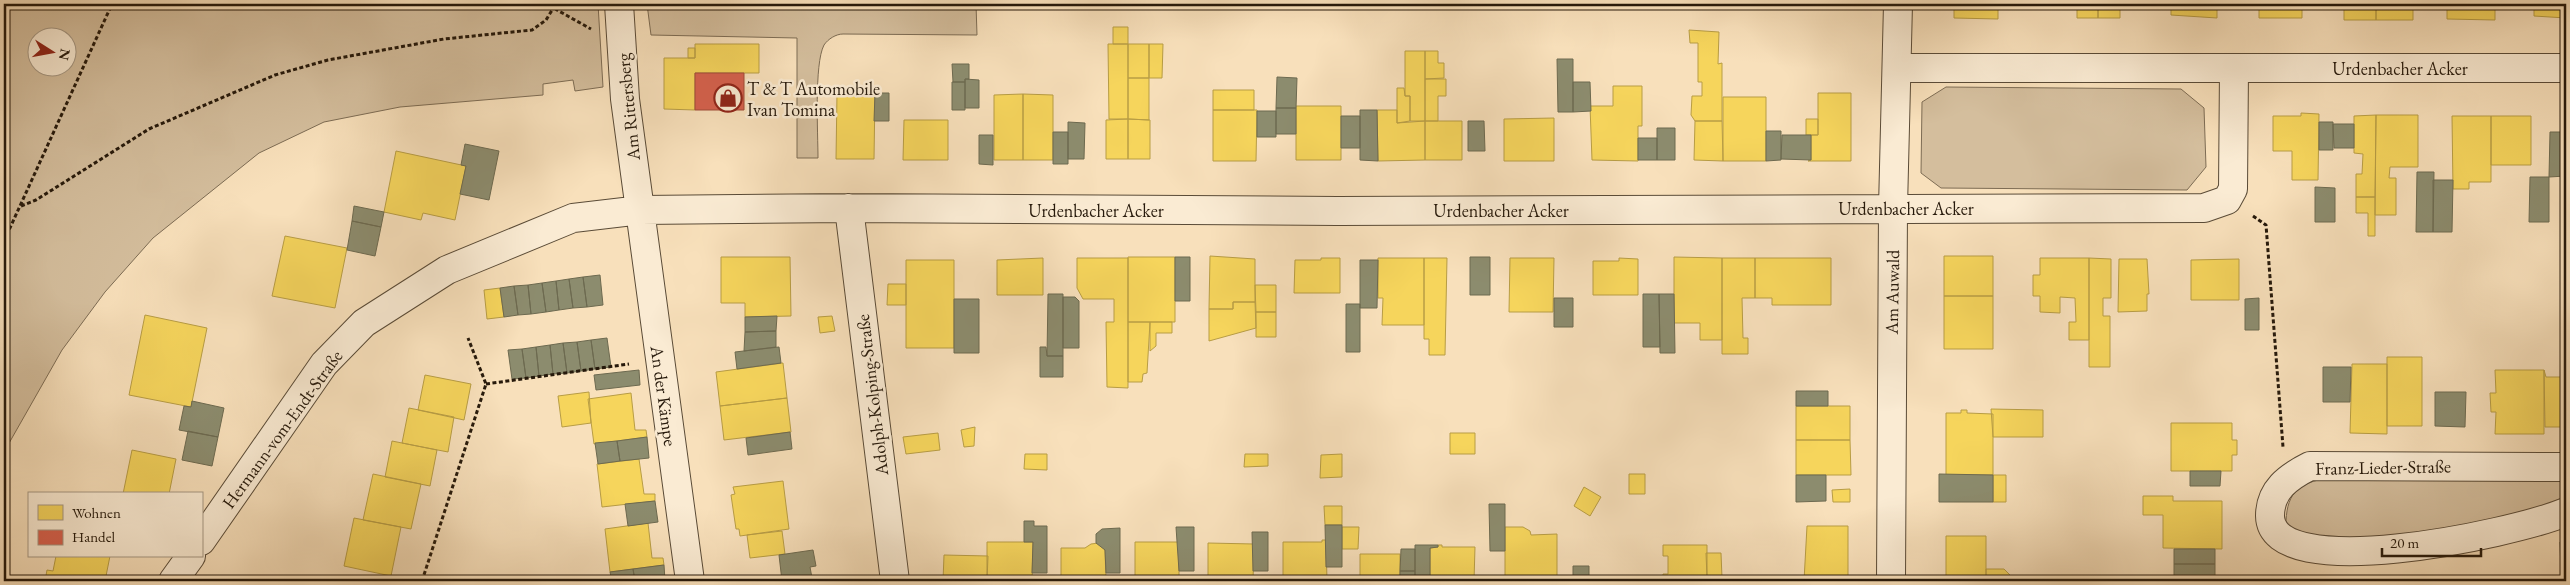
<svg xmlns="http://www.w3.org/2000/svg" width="2570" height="585" viewBox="0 0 2570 585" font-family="'EB Garamond',serif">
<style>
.green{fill:#d4be9d;stroke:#7d6c54;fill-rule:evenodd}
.homes{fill:#f6d55c;stroke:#b89d44}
.shops{fill:#d6604d;stroke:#a14b39}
.industry{fill:#8c8c6e;stroke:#6d6a50}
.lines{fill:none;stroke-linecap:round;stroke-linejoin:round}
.minor-casing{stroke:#5a4b37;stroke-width:30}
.path{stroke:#26190b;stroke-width:3;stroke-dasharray:4 2.5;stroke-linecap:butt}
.minor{stroke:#faebd3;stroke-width:28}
.labels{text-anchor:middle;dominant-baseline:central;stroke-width:5;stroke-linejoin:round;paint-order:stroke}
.street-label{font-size:18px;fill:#26190b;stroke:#faebd3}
.poi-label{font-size:18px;fill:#26190b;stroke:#faebd3;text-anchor:start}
</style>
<rect width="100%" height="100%" fill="#f8e0bb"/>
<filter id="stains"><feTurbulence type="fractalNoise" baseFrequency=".004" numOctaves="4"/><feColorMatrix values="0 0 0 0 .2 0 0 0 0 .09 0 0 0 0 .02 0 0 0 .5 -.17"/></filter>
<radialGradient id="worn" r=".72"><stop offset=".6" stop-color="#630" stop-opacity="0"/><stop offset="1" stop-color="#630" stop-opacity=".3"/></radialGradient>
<path class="green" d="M4,4h594l5,83 -28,4 -2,-11 -30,4v11l-143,12 -76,15 -65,31 -106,85 -48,54 -43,58 -58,102zM38,38h30v30h-30z
M647,4h329l1,31 -134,-1c-7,0 -15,5 -19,11 -10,19 -6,89 -6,113h-21v-120l-146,-3z
M1946,87l235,2 23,19 2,59 -19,23 -246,-2 -20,-15 1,-71z
M2324,479h242v20l-141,49 -139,-16c-1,-32 6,-48 38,-53z"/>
<path class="homes" d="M802,4h78v3l-78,-1z
M1954,4h44v15l-44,-1z
M2077,4h21v14h-21z
M2098,4h22v14h-22z
M2171,4h46v14l-46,-3z
M2259,4h43v14h-43z
M2344,4h32v16h-32z
M2376,4h37v16h-37z
M2447,4h48v16l-48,-1z
M2534,4h32v14l-32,-2z
M1113,27h15v17h-15z
M1689,30l30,2 -1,32 4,-1v58h-27l-4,-6 1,-19h10v-14h-4v-39h-8z
M695,44h64v29h-64v37l-31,-1v-51h31z
M1108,44h20v75h-19z
M1128,44h21v34h-21z
M1149,44h14l-1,34h-13z
M688,48h7v10h-7z
M1405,51h20v70h-15v-25h-5z
M1425,51h13v12h6v15l-19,1z
M1128,78h21v42l-21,-1z
M1425,79h21v17h-8v25h-13z
M1613,86h29v40h-4v35l-46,-1 -2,-54h23z
M1397,88h7l1,8h5v25l-13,2z
M1213,90h41v20h-41z
M837,93h38l-1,66h-38z
M1818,93h33v68h-43l3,-1v-25h7z
M1023,94l30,1v65h-30z
M1023,94v66h-29v-65z
M1723,97h43v64h-43z
M1296,106h45v54h-45z
M1213,110h44l-1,51h-43z
M1377,110h20v13l28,-2v39l-47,1z
M2301,113l18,1 -1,66h-26v-29h-19v-35h28z
M2376,115h42v52h-28l-1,11h7v37h-21z
M2376,115l-1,82h-19v-23h6l1,-20 -9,-1v-37z
M2452,116h39v66h-22v7h-16z
M2491,116h40v49h-40z
M1554,118v43h-50v-42z
M1128,119l22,1v39h-22z
M1128,119v40h-22v-39z
M1806,119h12v16h-12z
M904,120h44v40h-45z
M1425,121h37v39h-37z
M1695,121h27l1,40 -29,-1z
M396,151l70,15 -11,54 -32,-7 -2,7 -37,-8z
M2356,197h19v39h-7v-23h-12z
M285,236l62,12 -12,60 -63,-12z
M1210,256l45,3v43h-22v7h-24z
M1944,256h49v40h-49z
M721,257h69l1,59 -46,1v-14h-24z
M1128,257h47v65h-47z
M1674,257l48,1v82h-22v-17h-26z
M1043,258v37h-46v-35z
M1077,258h51v130l-21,-1 -1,-65h8v-23h-31l-6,-11z
M1321,258h19v35h-46l1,-33h26z
M1378,258h46v67h-42l1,-27h-5z
M1424,258h23l-2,97h-16v-16h-5z
M1510,258h44l-1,54h-44z
M1619,258l19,1v36h-45v-34h26z
M1722,258h33v40h-13l1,40h5v16h-26z
M1755,258h76v47h-59v-7h-17z
M2040,258h49v82h-20v-18h7l-1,-24 -15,-1v16l-20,-1v-16h-7v-21h7z
M2089,258l22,1v39h-8v18h7v51h-21z
M2119,259h28l2,35h-2v17l-29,1z
M2239,259v41h-48v-40z
M906,260h48v88h-48z
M888,284h18v21h-19z
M1255,285h21v27h-20z
M500,288l4,29 -17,2 -3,-29z
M1944,296h49v53h-49z
M1233,302h22l1,26 -47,13v-32h24z
M1256,312h20v25h-20z
M145,315l62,13 -16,79 -62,-12z
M832,316l3,15 -15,2 -2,-16z
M1128,322h22l-3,51 -4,1 -1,8h-14z
M1150,322h22v11h-16v13l-6,5z
M2387,357h35v69h-35z
M783,363l4,35 -67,8 -4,-34z
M2352,364h35v70l-37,-1z
M2495,370h49v64h-49l1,-22h-5l-1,-19h6z
M2544,370l2,7h20v50h-21z
M425,375l46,9 -7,36 -46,-10z
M589,392l2,31 -29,4 -4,-31z
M631,393l4,37h11l1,7 -53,7 -6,-45z
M787,398l4,34 -67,8 -4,-34z
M1796,406h54v34h-54z
M409,408l45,9 -6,35 -46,-9z
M1991,409l52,1v27h-50z
M1961,410h6v3l26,1v61h-47v-62h15z
M2171,423h61v17h5v15h-5v16h-61z
M975,427l-1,19 -10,1 -3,-17z
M938,433l2,17 -34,4 -3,-17z
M1450,433h25v21h-25z
M1796,440h54l1,35h-55z
M392,441l45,9 -7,36 -45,-9z
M132,450l44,9 -7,35h-46z
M1025,454h22v16l-23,-1z
M1245,454h23v12l-24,1z
M1342,454v23l-22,1 1,-23z
M639,459l5,35h11v7l-53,6 -5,-43z
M373,474l48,10 -10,45 -48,-9z
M1629,474h16v20h-16z
M1993,475h13v27h-13z
M783,481l6,48 -49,7 -1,-7h-3l-5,-34 4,-1 -2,-7z
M1584,487l17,10 -11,19 -16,-10z
M1850,489v13h-17l-1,-12z
M2143,496h30v5h49v48l-59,-1v-33h-20z
M1324,506h18v19h-17z
M354,518l47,9 -10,49 -47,-10z
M648,523l4,35h11l1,7 -54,7 -5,-43z
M1807,526h41v55h-44z
M1342,527h17l-1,22h-16z
M1505,527h18l7,4 1,4 26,-1v47h-52z
M782,531l3,23 -35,4 -3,-23z
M1946,536h40v45h-40z
M1322,540h4l1,41h-44v-39h39z
M987,542h46l-1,39h-45z
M1135,542h44v39h-44z
M1099,543l6,7 1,31h-45v-33h24l6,-4z
M1208,543l46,1 -1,37h-45z
M1438,545h4v2h33l-1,34h-44v-33l8,-1z
M1663,545h44v36h-44v-7h5v-18h-5z
M1706,553h15l1,25h-15z
M1360,554h40v27h-42l2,-4z
M944,555l44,1 -1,25h-44z
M56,556h54l-4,20 4,1 -1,4h-64l2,-11 6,1z
M1986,569h18l6,6v6h-24z
M812,578v3h-27z"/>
<path class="shops" d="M695,73h49v37h-49z"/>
<path class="industry" d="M2495,4h20v3h-20z
M1557,59h16v53h-15z
M952,64h17v15h-4v3h-12z
M1277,77l20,1 -1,30h-20z
M965,79l14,1v28h-14z
M952,82h13v28h-13z
M1573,82h17l1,29 -18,1z
M875,93h14v28h-15z
M1276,108h20v26h-20z
M1360,110h17l1,51 -18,-1z
M1257,111h19v26h-19z
M1341,116h19v32h-19z
M1468,121h16l1,30h-17z
M1068,122l17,1 -1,36h-16z
M2319,122h14v28h-14z
M2333,124h21v24h-20z
M1657,128h18v32h-18z
M1766,131h15v29l-15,1z
M1053,132h15v32h-15z
M2550,132h16v44l-17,1z
M979,135h14v30l-14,-1z
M1782,135h29v25l-30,-1z
M1638,138h19v22h-19z
M465,144l34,7 -10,49 -29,-6 6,-28 -5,-1z
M2417,172h17l-1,60h-17z
M2530,177h19v45h-20z
M2433,180h20l-1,52h-19z
M2315,187l20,1v34h-20z
M354,206l30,6 -3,15 -29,-6z
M352,221l29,6 -6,29 -28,-6z
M1175,257h15v44h-15z
M1470,257h20v38h-20z
M1360,260h18l-1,48h-17z
M600,275l3,30 -16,2 -4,-30z
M583,277l4,30 -14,1 -4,-29z
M569,279l4,29 -14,2 -3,-29z
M556,281l3,29 -13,2 -4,-29z
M542,283l4,29 -15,2 -3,-29z
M528,285l3,29 -13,1 -4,-29z
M514,286l4,29 -14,2 -4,-29z
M1048,294h15v62h-16z
M1643,294h16l1,53h-17z
M1659,294h15l1,59h-15z
M1063,297h12l4,4v47h-16z
M1554,298h19v29h-19z
M2259,298v32h-14v-31z
M954,299h25v54h-25z
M1346,304h14v48h-14z
M777,316l-1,15 -31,1v-15z
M776,331v16l-32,4 1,-19z
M607,338l4,29 -16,2 -4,-29z
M591,340l4,29 -14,2 -4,-29z
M577,342l4,29 -14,2 -4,-30z
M563,343l4,30 -14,1 -3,-29z
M550,345l3,29 -14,2 -3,-29z
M536,347l3,29 -13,2 -4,-29z
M779,347l2,16 -44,6 -2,-17z
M1040,347h6l1,9h16v21h-23z
M522,349l4,29 -14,1 -4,-29z
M2323,367h28l-1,35h-27z
M639,370l1,15 -44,5 -2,-15z
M1796,391h32v15h-32z
M2435,392h31l-1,35 -30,-1z
M192,401l32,7 -6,29 -39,-7 5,-24 7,1z
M188,431l30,6 -6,29 -30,-6z
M790,432l2,17 -44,6 -2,-17z
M647,437l2,21 -29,3 -3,-20z
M617,441l3,20 -22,3 -3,-21z
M2190,471h31l-1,15h-30z
M1939,474l54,1v27h-54z
M1796,475h30v26l-30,1z
M655,501l3,21 -30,4 -3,-22z
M1489,504h16v47h-15z
M1024,521h10v5h13v47h-15l1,-31h-9z
M1325,525h17v42h-16z
M1176,527h18v44h-15z
M1120,528v45h-14l-1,-23 -9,-7v-9l6,-5z
M1252,532h16v39h-15z
M2560,542h6v29h-5z
M1415,545h23v2l-8,1v33h-15z
M1401,549h14v22h-15z
M2174,549h41v15h-41z
M813,550l3,16 -6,1 2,11 -30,3 -3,-26z
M2174,564h41v17h-41z
M664,565l1,16h-30l-2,-12z
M1573,566h16v15h-16z
M633,569l2,12h-23l-2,-9z
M1400,571h15v10h-15z"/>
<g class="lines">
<g class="minor-casing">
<path id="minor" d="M619,4l6,95 65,482
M1897,68h669
M849,208l46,373
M2566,467l-256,-1c-22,11 -40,24 -40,50 1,69 239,19 296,-4
M201,541l123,-177 40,-41 83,-53 126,-52 68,-8 208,-2 489,3 866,-3 23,-8 6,-11 1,-120
M173,581l18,-25
M1891,581l2,-373 5,-204"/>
</g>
<path class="path" d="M550,4l7,6 34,19
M21,206l15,-6 113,-71 126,-54 53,-15 116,-21 88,-9 14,-10 8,-13
M2253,216l13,9 17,222
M4,241l108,-237
M486,384l143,-20
M422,581l64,-197 -18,-46"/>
<use href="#minor" class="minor"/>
</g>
<defs>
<g id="shop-ring" transform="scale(1.4375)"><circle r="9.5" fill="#faebd3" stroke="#8f2418" stroke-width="1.5"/><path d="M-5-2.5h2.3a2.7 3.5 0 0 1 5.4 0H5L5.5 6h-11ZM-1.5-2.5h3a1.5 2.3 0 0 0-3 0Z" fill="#8f2418"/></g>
</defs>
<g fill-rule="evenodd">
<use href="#shop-ring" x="728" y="98"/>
</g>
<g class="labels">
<g class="street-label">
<text x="2400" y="68">Urdenbacher Acker</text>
<text transform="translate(628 107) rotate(-96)">Am Rittersberg</text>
<text x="1906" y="208">Urdenbacher Acker</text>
<text x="1096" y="210">Urdenbacher Acker</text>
<text x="1501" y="210">Urdenbacher Acker</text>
<text transform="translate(1892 292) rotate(-89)">Am Auwald</text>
<text transform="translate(872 395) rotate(-97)">Adolph-Kolping-Straße</text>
<text transform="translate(664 396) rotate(82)">An der Kämpe</text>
<text transform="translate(282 429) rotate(-54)">Hermann-vom-Endt-Straße</text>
<text transform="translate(2383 467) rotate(-1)">Franz-Lieder-Straße</text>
</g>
<g class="poi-label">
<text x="747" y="88">T &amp; T Automobile<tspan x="747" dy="21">Ivan Tomina</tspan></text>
</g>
</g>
<rect width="2570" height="585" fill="none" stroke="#f8e0bb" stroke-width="20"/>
<rect x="5" y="5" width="2560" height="575" fill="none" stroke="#26190b" stroke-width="2.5"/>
<rect x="10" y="10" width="2550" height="565" fill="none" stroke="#26190b"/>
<rect x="28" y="492" width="175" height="65" fill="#faebd3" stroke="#a59783"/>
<rect x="38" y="505" width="25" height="15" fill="#f6d55c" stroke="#a59783"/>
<text x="72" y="518" font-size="15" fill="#26190b">Wohnen</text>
<rect x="38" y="530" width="25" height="15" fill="#d6604d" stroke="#a59783"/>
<text x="72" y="542" font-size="15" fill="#26190b">Handel</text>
<g transform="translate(52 52) rotate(101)"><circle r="24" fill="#faebd3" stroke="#a59783"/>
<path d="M0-4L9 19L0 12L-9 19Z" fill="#8f2418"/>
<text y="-8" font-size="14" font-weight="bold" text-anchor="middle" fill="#26190b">N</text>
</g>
<path d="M2382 548v8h99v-8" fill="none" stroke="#26190b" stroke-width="2.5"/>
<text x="2390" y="548" font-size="15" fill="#26190b" stroke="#faebd3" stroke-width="4" paint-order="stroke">20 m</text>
<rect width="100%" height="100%" filter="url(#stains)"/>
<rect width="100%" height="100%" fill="url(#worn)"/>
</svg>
